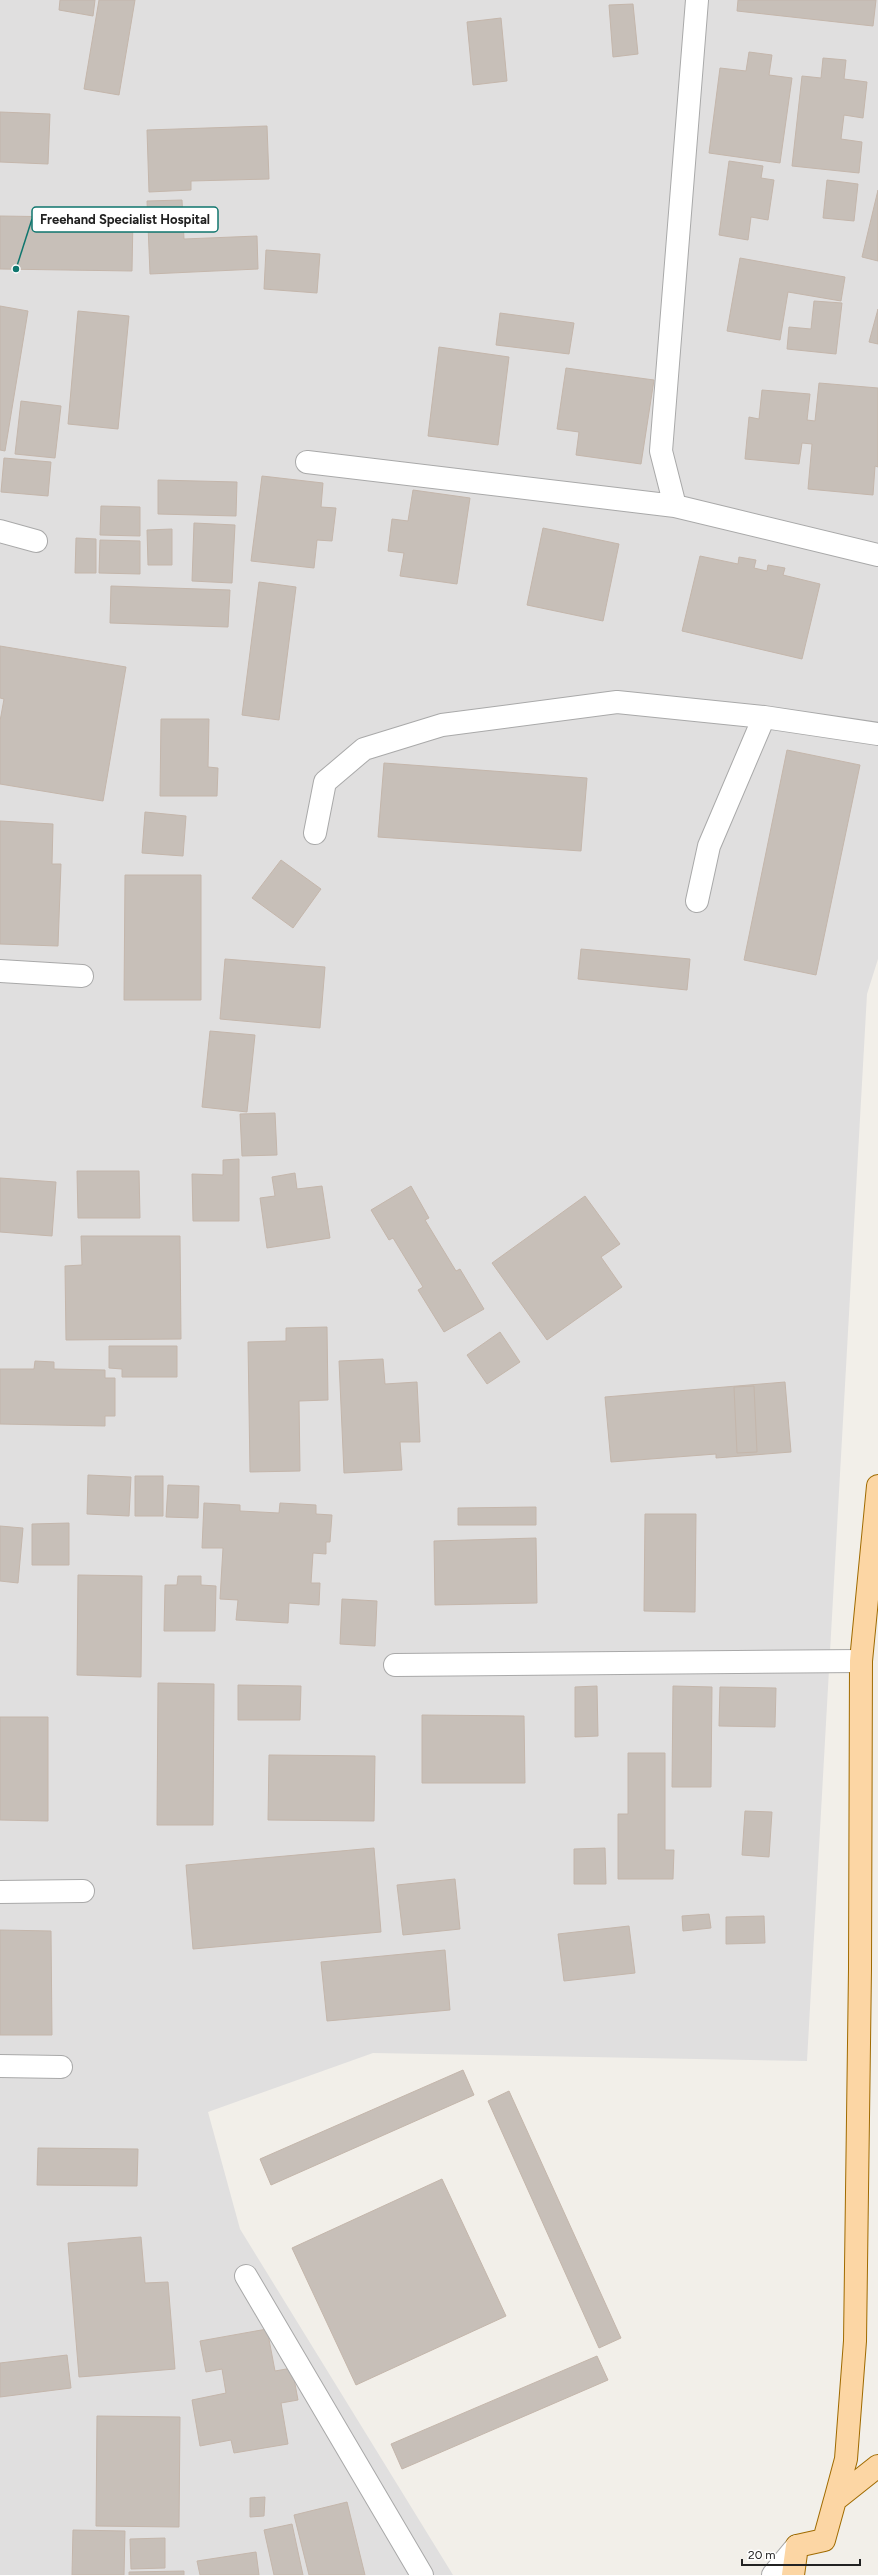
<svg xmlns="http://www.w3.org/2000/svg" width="878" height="2575" viewBox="0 0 878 2575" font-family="Figtree,sans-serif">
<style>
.residential{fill:#e0dfdf}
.building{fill:#c7bfb8;stroke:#c4b6ab}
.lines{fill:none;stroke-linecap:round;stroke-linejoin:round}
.minor-casing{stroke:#a9a9a9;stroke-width:24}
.major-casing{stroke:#a06b00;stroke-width:24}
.minor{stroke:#fff;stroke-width:22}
.major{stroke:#fcd6a4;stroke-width:22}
.leader{fill:none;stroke:#0f766e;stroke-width:1.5}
.callout-dot{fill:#0f766e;stroke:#fff;stroke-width:1.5}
.callout{fill:#fff;stroke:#0f766e;stroke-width:1.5}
.callout-label{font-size:13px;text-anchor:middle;font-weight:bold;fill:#222}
</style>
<rect width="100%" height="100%" fill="#f2efe9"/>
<path class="residential" d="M0,0h878v959l-11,35 -60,1067 -434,-8 -165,59 32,117 213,346h-453z"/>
<path class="building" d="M60,0h35l-2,16 -34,-6z
M99,0h36l-16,95 -35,-6z
M738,0h138l-3,26 -136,-15z
M633,4l5,50 -25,3 -4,-52z
M501,18l6,63 -34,4 -6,-63z
M749,52l23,3 -3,20 23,3 -12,85 -71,-10 11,-85 26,3z
M823,58l23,2 -2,19 23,3 -4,36 -19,-3 -3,24 21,3 -3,31 -67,-7 10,-90 19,2z
M0,112l50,2 -2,50 -48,-2z
M267,126l2,53 -78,2v9l-42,2 -2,-62z
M729,161l34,5 -2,12 13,2 -6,40 -17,-3 -3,23 -29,-5z
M827,180l31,4 -4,37 -31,-3z
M878,190v71l-16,-4z
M182,200l2,39 73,-3 1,33 -108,5 -3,-73z
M0,216l133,2 -1,53 -132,-2z
M266,250l54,4 -3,39 -53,-4z
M740,258l105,19 -4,24 -53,-9 -8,48 -53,-9z
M814,301l28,2 -6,51 -49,-5 2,-22 22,2z
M0,306l28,5 -23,140 -5,-1z
M878,309v35l-9,-2z
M78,311l51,5 -11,113 -50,-5z
M500,313l74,10 -5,31 -73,-9z
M439,347l70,10 -11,88 -70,-9z
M566,368l88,12 -13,84 -65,-9 3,-23 -22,-3z
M819,383l59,5v79l-3,-1 -2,29 -65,-6 4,-45 -10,-1 -3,21 -54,-5 4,-42 10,2 3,-29 48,4 -3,26 8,1z
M21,401l40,5 -6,52 -40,-4z
M4,458l47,4 -3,34 -47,-4z
M262,476l61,7 -2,24 15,1 -4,33 -15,-1 -3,28 -63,-7z
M158,480l79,2 -1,34 -78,-2z
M413,490l57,8 -13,86 -57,-8 4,-23 -16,-2 4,-32 16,2z
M101,506l39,1v29l-40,-1z
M194,523l41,2 -3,58 -40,-2z
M543,528l76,16 -16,77 -76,-16z
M172,529v36h-24l-1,-35z
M76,538l20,1v34h-21z
M100,540l40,1v33l-41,-1z
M700,556l38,8 1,-7 17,3 -2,8 13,3 1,-6 17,3 -2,7 37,9 -18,75 -120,-28z
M259,582l37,5 -17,133 -37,-5z
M111,586l119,4 -2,37 -118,-4z
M0,646l126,21 -23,134 -103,-17v-63l4,-22 -4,-1z
M161,719h48l-1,48 10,1 -1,28h-57z
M787,750l73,15 -44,210 -72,-15z
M384,763l203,15 -6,73 -203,-14z
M145,812l41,4 -3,40 -41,-3z
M0,821l53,3 -1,40h9l-3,82 -58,-2z
M281,860l40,29 -28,39 -41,-30z
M125,875h76v125h-77z
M581,949l109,10 -3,31 -109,-11z
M225,959l100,8 -5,61 -100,-9z
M210,1031l45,4 -8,77 -45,-5z
M275,1113l2,42 -35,1 -2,-42z
M239,1159v62h-46l-1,-47 31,1v-15z
M77,1171h62l1,47h-62z
M295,1173l2,16 25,-3 8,52 -63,10 -7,-50 15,-2 -3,-19z
M0,1178l56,4 -4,54 -52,-4z
M411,1186l18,32 -4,2 31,51 4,-2 24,40 -40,23 -26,-42 5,-3 -30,-49 -4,2 -18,-30z
M585,1196l35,48 -19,13 21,30 -75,53 -55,-77z
M81,1236h99l1,103 -115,1 -1,-74 17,-1z
M327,1327l1,73 -29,1 1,70 -50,1 -2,-130 38,-1v-13z
M500,1332l20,30 -33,22 -20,-29z
M109,1346h68v31h-55v-8l-13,-1z
M383,1359l2,25 32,-2 3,60h-20l2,28 -58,3 -5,-112z
M35,1361l19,1v7l51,1v8h10v38h-10v10l-105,-2v-55h34z
M785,1382l6,70 -75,6v-4l-105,8 -6,-65z
M754,1386l3,66 -20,1 -3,-66z
M88,1475l43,2 -2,39 -42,-2z
M135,1476h28v40h-28z
M168,1485l31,1 -1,32 -32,-1z
M204,1503l36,2v6l39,2 1,-10 36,2v9l16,1 -2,27h-4v12l-13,-1 -2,30h9l-1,22 -30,-2 -1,20 -52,-3 2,-20 -18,-1 3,-51h-21z
M536,1507v18h-78v-17z
M645,1514h51l-1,98 -51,-1z
M69,1523v42h-37v-41z
M0,1526l23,2 -5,55 -18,-2z
M536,1538l1,65 -102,2 -1,-64z
M78,1575l64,1 -1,101 -64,-2z
M178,1576h23v9l15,1 -1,45h-51l1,-46h12z
M342,1599l35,2 -2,45 -35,-2z
M158,1683l56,1 -1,141h-56z
M238,1685l63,1 -1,34h-62z
M597,1686l1,50 -23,1v-50z
M673,1686l39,1 -1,100h-39z
M720,1687l56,1 -1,39 -56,-1z
M422,1715l102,1 1,67h-103z
M0,1717h48v104l-48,-1z
M628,1753h37v97h9l-1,29h-55v-65h10z
M269,1755l106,1 -1,65 -106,-1z
M745,1811l27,1 -3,45 -27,-2z
M374,1848l7,84 -188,17 -7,-84z
M605,1848l1,36h-32v-35z
M455,1879l5,50 -57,6 -6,-50z
M709,1914l2,14 -28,3 -1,-15z
M764,1916l1,27 -39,1v-27z
M629,1926l6,47 -71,8 -6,-47z
M0,1930l51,1 1,104h-52z
M445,1950l5,60 -123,11 -6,-59z
M463,2070l11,25 -203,90 -11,-26z
M509,2091l112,247 -22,10 -111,-247z
M38,2148l100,1 -1,37 -100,-1z
M442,2179l64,137 -150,69 -64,-137z
M141,2237l4,46 23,-1 7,87 -96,8 -11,-134z
M267,2329l8,42 17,-3 6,32 -17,3 7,41 -54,9 -3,-13 -31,6 -8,-46 34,-7 -4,-24 -16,3 -6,-31z
M67,2355l4,33 -71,9v-34z
M597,2356l11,24 -206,89 -11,-25z
M97,2416l83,1 -1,110 -83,-1z
M265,2497l-1,19 -14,1v-19z
M347,2502l18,73h-56l-15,-60z
M292,2524l11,51h-29l-10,-45z
M73,2530l52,1 -1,44h-52z
M165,2538v30l-34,1 -1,-30z
M256,2552l3,23h-59l-3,-14z
M184,2571v4h-55v-3z"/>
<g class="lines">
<g class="minor-casing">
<path id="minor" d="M307,462l368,44 203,49
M675,506l-14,-55 36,-451
M0,531l36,10
M315,833l10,-51 39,-33 78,-24 175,-23 147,15 114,17
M697,901l12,-55 55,-129
M0,971l82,5
M395,1665l466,-4
M0,1892l83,-1
M0,2066l61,1
M246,2276l176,299
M773,2575l24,-29"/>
</g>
<g class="major-casing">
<path id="major" d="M835,2500l11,-41 9,-118 5,-372 1,-308 17,-175
M793,2575l4,-29 27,-6 11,-40 43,-34"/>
</g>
<use href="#minor" class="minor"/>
<use href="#major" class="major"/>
</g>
<path class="leader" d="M16 269L32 219"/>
<circle class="callout-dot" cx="16" cy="269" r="4"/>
<rect class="callout" x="32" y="207" width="186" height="25" rx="4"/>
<g class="callout-label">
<text x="125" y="224">Freehand Specialist Hospital</text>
</g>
<path d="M742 2559v6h118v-6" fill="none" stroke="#222222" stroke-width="2"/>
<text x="748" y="2559" font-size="12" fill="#222222" stroke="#ffffff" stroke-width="3" paint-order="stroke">20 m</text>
</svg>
